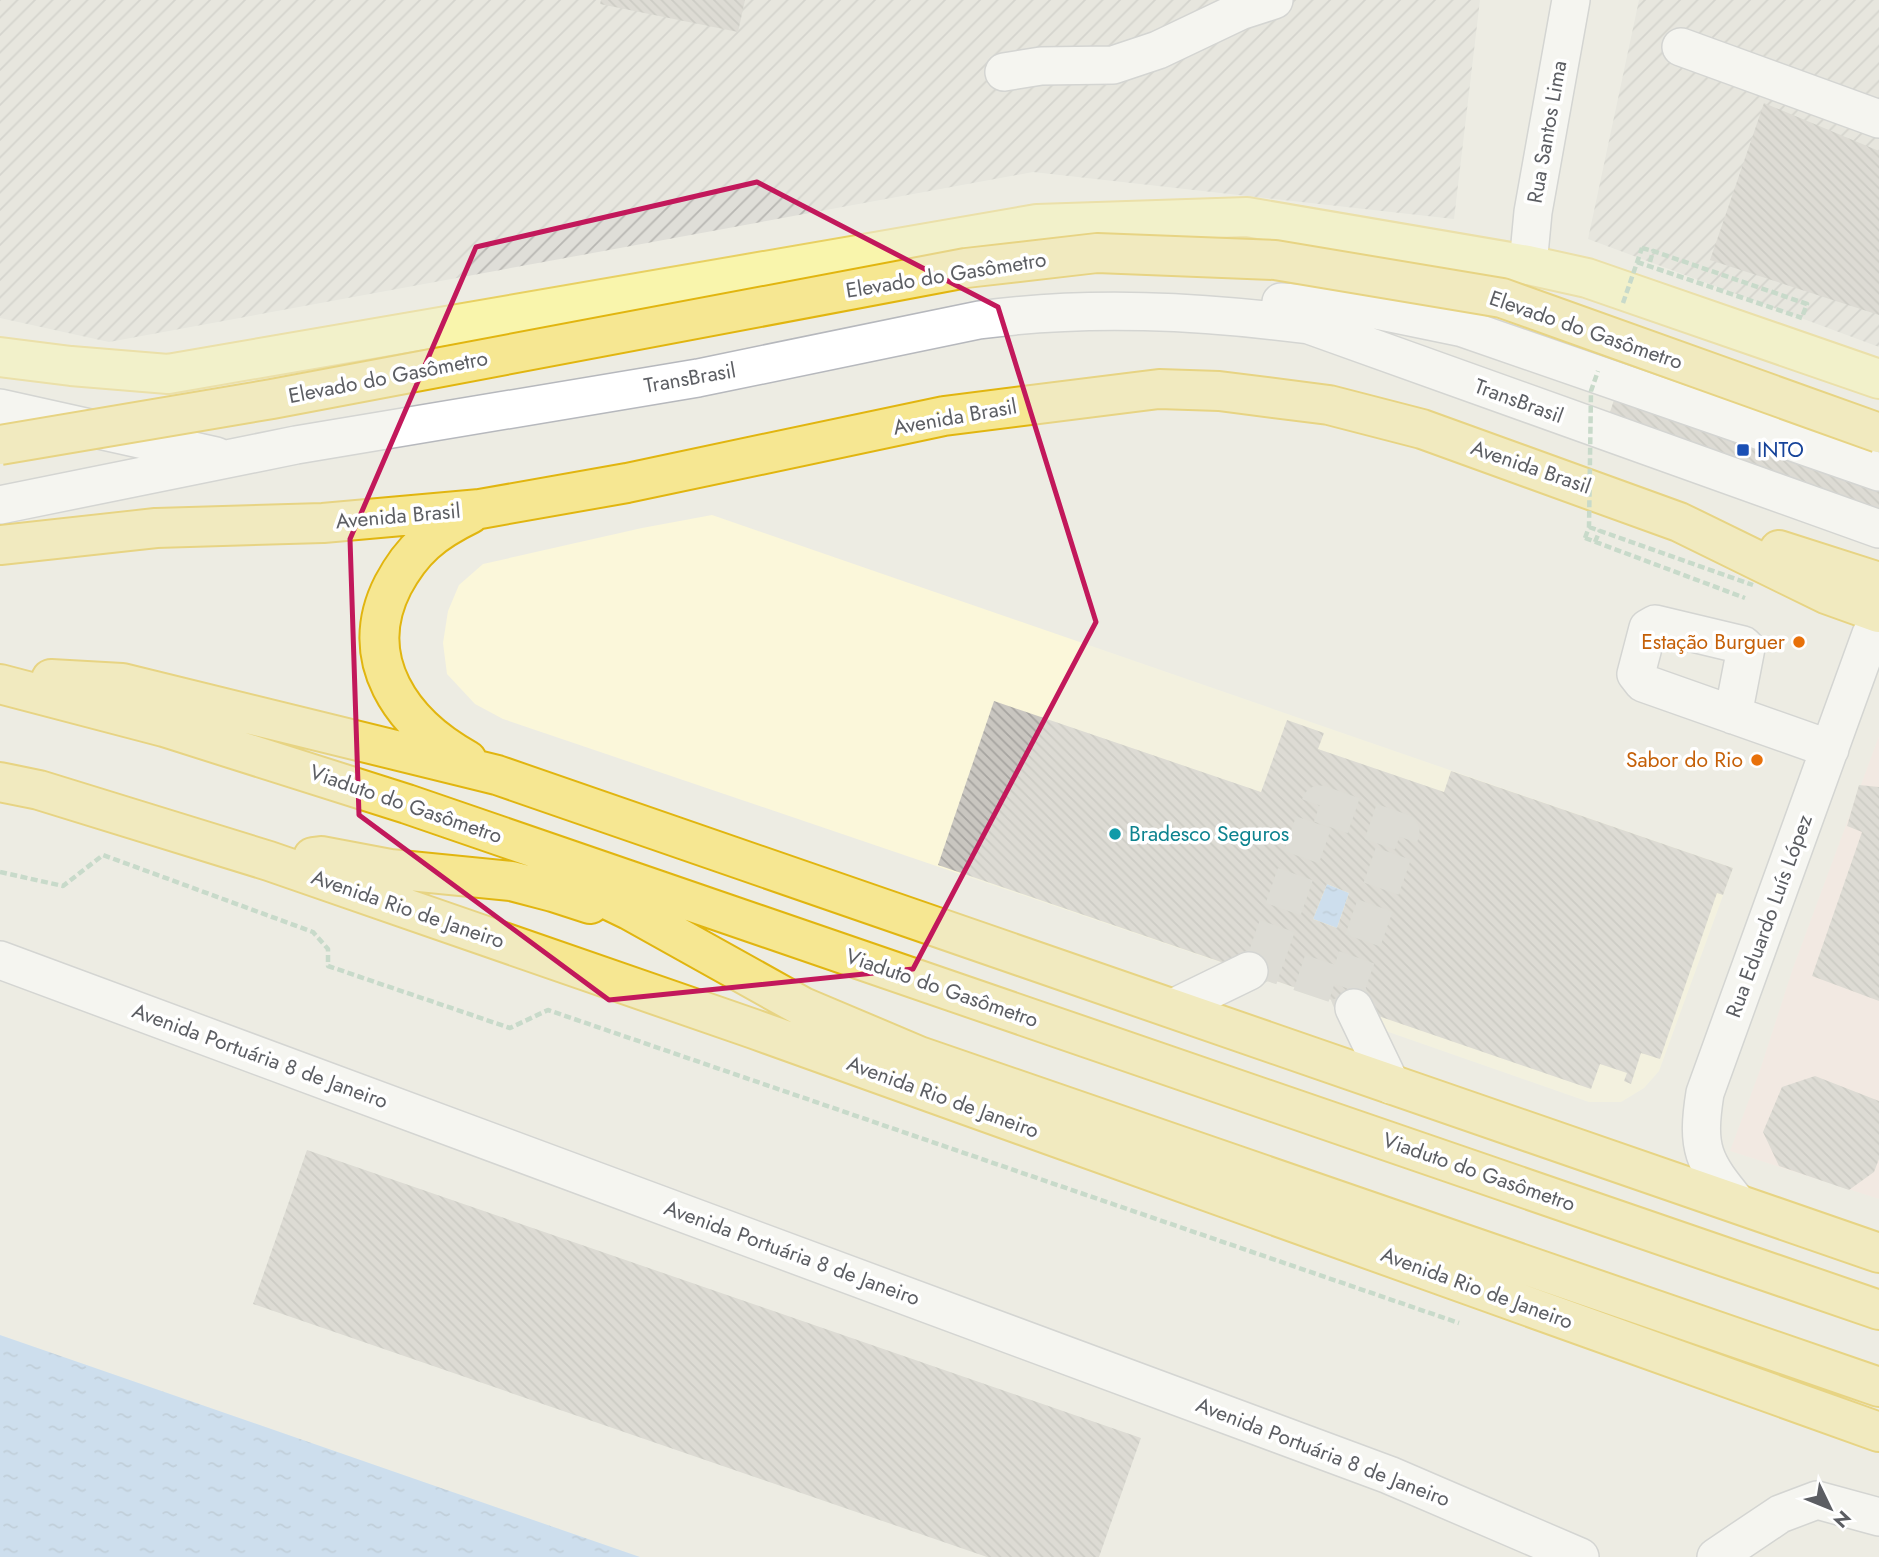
<svg xmlns="http://www.w3.org/2000/svg" width="1879" height="1557" viewBox="0 0 1879 1557" font-family="Jost,sans-serif">
<style>
.commercial{fill:#fbf7da}
.industrial{fill:url(#industrial-furrows)}
.medical{fill:#f9e5e0}
.water{fill:url(#water-ripples)}
.building{fill:url(#building-back-hatch);fill-rule:evenodd}
.lines{fill:none;stroke-linecap:round;stroke-linejoin:round}
.minor-tunnel{stroke:#c9c8c3;stroke-width:37;stroke-dasharray:37 18;stroke-linecap:butt}
.minor-casing{stroke:#b6b8bd;stroke-width:40}
.major-casing{stroke:#e8d062;stroke-width:42}
.highway-casing{stroke:#e1b50f;stroke-width:42}
.path{stroke:#9bc3aa;stroke-width:4.5;stroke-dasharray:7 3.5;stroke-linecap:butt}
.minor{stroke:#fff;stroke-width:37}
.major{stroke:#f9f5ac;stroke-width:38}
.highway{stroke:#f6e792;stroke-width:38}
.highway-bridge-casing{stroke:#e1b50f;stroke-width:42;stroke-linecap:butt}
.path-bridge{stroke:#9bc3aa;stroke-width:4.5;stroke-dasharray:7 3.5;stroke-linecap:butt}
.highway-bridge{stroke:#f6e792;stroke-width:38}
.marked{fill:none;stroke:#c2185b;stroke-width:5;stroke-linejoin:round}
.transit-dot{fill:#1a4fb4;stroke:#fff;stroke-width:2.5}
.food-dot{fill:#e8710a;stroke:#fff;stroke-width:2.5}
.culture-dot{fill:#0f9aa8;stroke:#fff;stroke-width:2.5}
.labels{text-anchor:middle;dominant-baseline:central;stroke-width:7;stroke-linejoin:round;paint-order:stroke}
.street-label{font-size:21px;fill:#5c5e63;stroke:#fff}
.transit-label{font-size:21px;fill:#164399;stroke:#fff;text-anchor:start}
.food-label{font-size:21px;fill:#c56008;stroke:#fff;text-anchor:end}
.culture-label{font-size:21px;fill:#0d838f;stroke:#fff;text-anchor:start}
</style>
<defs>
<pattern id="industrial-furrows" width="10" height="10" patternUnits="userSpaceOnUse" patternTransform="scale(1.75)"><rect width="10" height="10" fill="#dfded8"/><path d="M-1 1l2-2M0 10L10 0M9 11l2-2" fill="none" stroke="#b8b7b3"/></pattern>
<pattern id="water-ripples" width="26" height="14" patternUnits="userSpaceOnUse" patternTransform="scale(1.75)"><rect width="26" height="14" fill="#a7cdf9"/><path d="M2 4q2-2 4 0t4 0M15 11q2-2 4 0t4 0" fill="none" stroke="#8baacd"/></pattern>
<pattern id="building-back-hatch" width="6" height="6" patternUnits="userSpaceOnUse" patternTransform="scale(1.75)"><rect width="6" height="6" fill="#c9c6c0"/><path d="M-1 5l2 2M0 0l6 6M5-1l2 2" fill="none" stroke="#a6a4a0"/></pattern>
</defs>
<rect width="100%" height="100%" fill="#edece3"/>
<path class="commercial" d="M712,515l1021,353 -74,203 -15,17 -23,14h-32l-209,-73 -13,-17 -864,-293 -28,-15 -28,-30 -4,-31 5,-32 11,-26 24,-21 159,-36z"/>
<path class="industrial" d="M0,0h1480l-26,219 -421,-47 -924,170 -109,-24z
M1639,0h240v347l-291,-108z"/>
<path class="medical" d="M1879,736v463l-149,-48 30,-81 33,-102z"/>
<path class="water" d="M1327,884l22,9 -12,35 -24,-9z
M0,1335l640,222h-640z"/>
<path class="building" d="M601,0h144l-7,32 -138,-28z
M1764,103l115,48v164l-169,-55z
M1618,388l261,92v37l-272,-96z
M994,701l267,91 26,-72 37,13 -6,16 126,43 7,-21 282,97 -10,27 -6,-2 -57,166 -19,-6 -10,31 -7,-3 3,-8 -27,-9 -9,25 -653,-224zM1327,884l22,9 -12,35 -24,-9z
M1859,785l20,2v214l-67,-25 50,-144 -15,-6z
M1815,1076l64,25v58l-5,13 -25,18 -70,-24 -16,-34 19,-45z
M307,1150l834,288 -42,119h-112l-734,-253z"/>
<g class="lines">
<path class="minor-tunnel" d="M1265,961l55,-157 81,28 -55,156
M1249,971l16,-10 81,27 8,20"/>
<g class="minor-casing">
<path id="minor" d="M1681,47l198,72
M1004,72l37,-6 72,-1 45,-15 82,-39 34,-11
M1528,265l5,-53 38,-212
M1281,302l80,5 102,21 416,144
M0,408l216,48
M0,505l296,-60 402,-67 281,-58c110,-15 221,-9 330,5l570,204
M1733,715l13,-67 -3,-3 -88,-21 -7,4 -12,46 7,9 187,66
M0,960l1389,515 191,82
M1173,1008l76,-37
M1354,1008l37,77
M1738,1204c-35,-42 -42,-55 -33,-111l166,-459 8,-8
M1716,1557l64,-43 37,-14 62,17"/>
</g>
<g class="major-casing">
<path id="major" d="M0,357l71,9 97,8 869,-150 210,-7 281,48 59,13 292,101"/>
</g>
<g class="highway-casing">
<path id="highway" d="M0,545l156,-17 167,-5 157,-14 147,-26 317,-67 215,-27 60,2 110,14 93,24 257,93 147,72 53,19
M1779,550l100,32
M51,679l71,4 375,92 1382,478
M0,684l164,43 243,77 1472,506
M467,760c-65,-36 -112,-101 -74,-175 19,-36 40,-53 77,-71
M0,782l39,8 230,71 485,168 1125,403
M313,857l8,-1 69,13 121,12 42,11 37,12
M567,880l62,30 174,97 116,49 960,331"/>
</g>
<path class="path" d="M1642,248l11,3
M1650,262l3,-11 154,53 -5,13
M1585,538l160,60
M1595,542l5,-12
M0,872l63,14 40,-31 210,77 15,17v17l182,62 38,-18 911,313"/>
<use href="#minor" class="minor"/>
<use href="#major" class="major"/>
<use href="#highway" class="highway"/>
<g class="highway-bridge-casing">
<path id="highway-bridge" d="M0,445l272,-46 694,-131 131,-15 178,7 227,38 377,135"/>
</g>
<path class="path-bridge" d="M1637,262l165,56
M1623,303l19,-55
M1589,527l164,58
M1585,538l4,-11 2,-136 7,-20"/>
<use href="#highway-bridge" class="highway-bridge"/>
</g>
<path d="M0 0H1879V1557H0ZM757,182l241,125 98,315 -183,347 -304,31 -250,-185 -9,-276 126,-292z" fill="#edece3" fill-opacity=".55" fill-rule="evenodd"/>
<path class="marked" d="M757,182l241,125 98,315 -183,347 -304,31 -250,-185 -9,-276 126,-292z"/>
<rect class="transit-dot" x="1736" y="443" width="14" height="14" rx="3.5"/>
<g class="food-dot">
<circle cx="1799" cy="642" r="7"/>
<circle cx="1757" cy="760" r="7"/>
</g>
<circle class="culture-dot" cx="1115" cy="834" r="7"/>
<g class="labels">
<g class="street-label">
<text transform="translate(1547 132) rotate(-80)">Rua Santos Lima</text>
<text transform="translate(946 275) rotate(-9)">Elevado do Gasômetro</text>
<text transform="translate(1586 330) rotate(19)">Elevado do Gasômetro</text>
<text transform="translate(388 377) rotate(-11)">Elevado do Gasômetro</text>
<text transform="translate(690 378) rotate(-10)">TransBrasil</text>
<text transform="translate(1519 401) rotate(20)">TransBrasil</text>
<text transform="translate(955 417) rotate(-10)">Avenida Brasil</text>
<text transform="translate(1531 467) rotate(19)">Avenida Brasil</text>
<text transform="translate(398 516) rotate(-5)">Avenida Brasil</text>
<text transform="translate(406 804) rotate(19)">Viaduto do Gasômetro</text>
<text transform="translate(408 909) rotate(19)">Avenida Rio de Janeiro</text>
<text transform="translate(1769 916) rotate(-70)">Rua Eduardo Luís López</text>
<text transform="translate(942 988) rotate(19)">Viaduto do Gasômetro</text>
<text transform="translate(260 1056) rotate(20)">Avenida Portuária 8 de Janeiro</text>
<text transform="translate(943 1097) rotate(20)">Avenida Rio de Janeiro</text>
<text transform="translate(1479 1172) rotate(19)">Viaduto do Gasômetro</text>
<text transform="translate(792 1253) rotate(20)">Avenida Portuária 8 de Janeiro</text>
<text transform="translate(1477 1288) rotate(20)">Avenida Rio de Janeiro</text>
<text transform="translate(1323 1452) rotate(21)">Avenida Portuária 8 de Janeiro</text>
</g>
<g class="transit-label">
<text x="1757" y="450">INTO</text>
</g>
<g class="food-label">
<text x="1785" y="642">Estação Burguer</text>
<text x="1743" y="760">Sabor do Rio</text>
</g>
<g class="culture-label">
<text x="1129" y="834">Bradesco Seguros</text>
</g>
</g>
<g transform="translate(1830 1508) rotate(133)" stroke="#ffffff" stroke-width="5" paint-order="stroke">
<path d="M0-5L12 26L0 18L-12 26Z" fill="#5c5e63"/>
<text y="-10" font-size="19" font-weight="bold" text-anchor="middle" fill="#5c5e63">N</text>
</g>
</svg>
